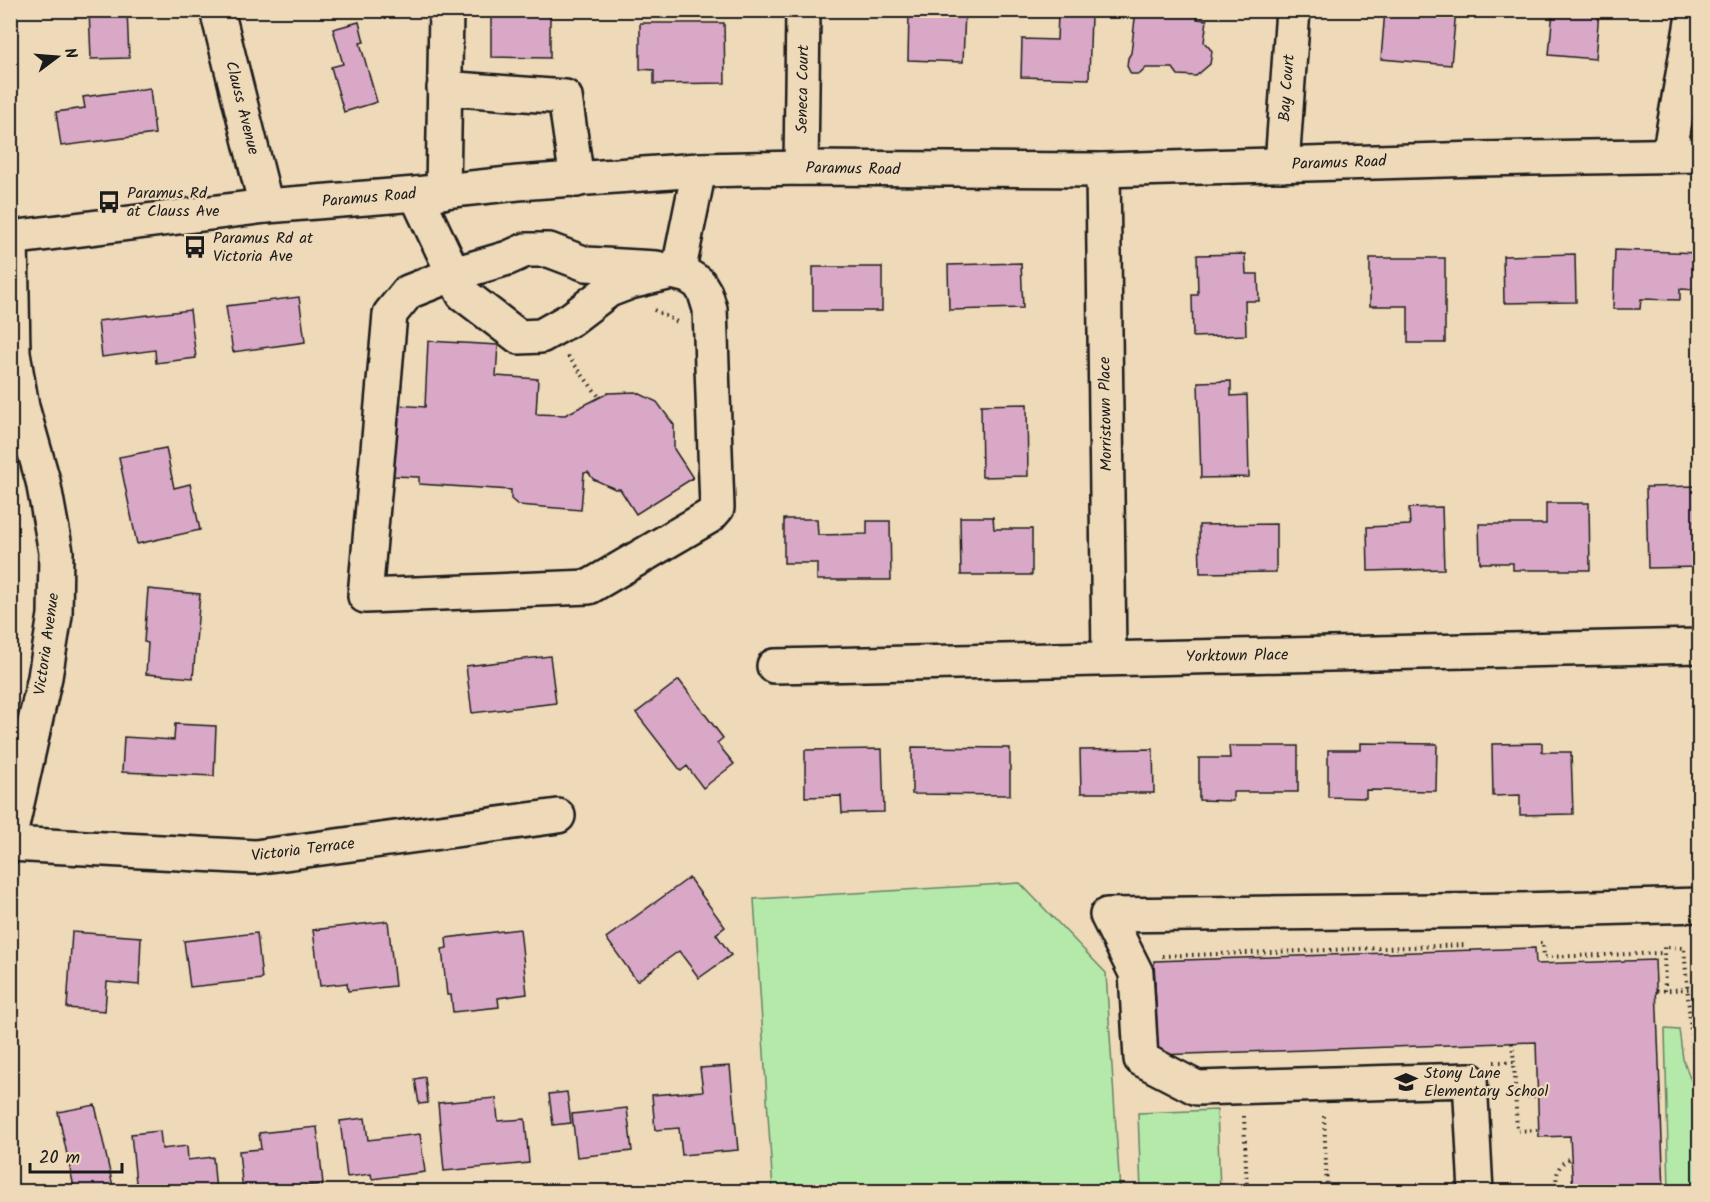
<svg xmlns="http://www.w3.org/2000/svg" width="1710" height="1202" viewBox="0 0 1710 1202" font-family="Kalam,sans-serif">
<style>
.green{fill:#b4e9aa;stroke:#688263;stroke-width:1.5}
.building{fill:#d9a8c7;stroke:#1c1c1c;stroke-width:1.5}
.lines{fill:none;stroke-linecap:round;stroke-linejoin:round}
.minor-casing{stroke:#1c1c1c;stroke-width:38}
.major-casing{stroke:#1c1c1c;stroke-width:38}
.path{stroke:#1c1c1c;stroke-width:4;stroke-dasharray:1.5 4.5;stroke-linecap:butt}
.minor{stroke:#eed9b8;stroke-width:33}
.major{stroke:#eed9b8;stroke-width:33}
.labels{text-anchor:middle;dominant-baseline:central;stroke-width:4.5;stroke-linejoin:round;paint-order:stroke}
.street-label{font-size:16px;fill:#1c1c1c;stroke:#eed9b8}
.poi-label{font-size:16px;fill:#1c1c1c;stroke:#eed9b8;text-anchor:start}
</style>
<rect width="100%" height="100%" fill="#eed9b8"/>
<filter id="ink" filterUnits="userSpaceOnUse"><feTurbulence type="fractalNoise" baseFrequency=".0167" numOctaves="2"/><feDisplacementMap in="SourceGraphic" scale="12" xChannelSelector="R" yChannelSelector="G"/><feConvolveMatrix kernelMatrix="1 2 1 2 8 2 1 2 1" color-interpolation-filters="sRGB"/></filter>
<g filter="url(#ink)">
<path class="green" d="M1020,883l86,90 14,218h-347l-19,-292z
M1665,1029l14,1 4,29 16,43v89h-30z
M1217,1110l3,81h-79l-3,-78z"/>
<path class="building" d="M89,10h38l2,48 -38,1z
M933,10h32l-2,52 -55,-2 1,-47 24,1z
M1136,10h62l-1,9 10,1 -3,22 8,9 -2,13 -14,12 -18,-1 -5,-7h-27l-6,6h-9l-4,-8 1,-8 3,-5z
M1385,10h71l-5,55 -70,-6z
M1553,10h53v3l-7,-1 -4,47 -46,-4z
M491,11h59v47l-59,-1z
M1058,14l33,1 -2,64 -68,-2 1,-38 35,1z
M359,22l5,20 -4,1 17,59 -33,10 -13,-45 12,-3 -10,-35z
M640,23h84l1,60 -71,1v-14l-14,-1z
M150,88l5,46 -94,12 -5,-34 29,-4 -2,-11z
M1615,250l85,3v37l-20,-1v11l-39,-1 -1,10h-27z
M1245,254l1,20h12l1,27h-14l1,34 -53,2 -1,-42h6l-1,-40z
M1575,254l1,48 -72,1 -1,-47z
M1370,258h75v85h-37v-37h-38z
M1021,263l2,45 -74,2 -1,-45z
M813,267h69v44h-69z
M299,297l6,45 -72,10 -7,-46z
M190,310l6,48 -40,5 -1,-13 -53,7 -4,-36z
M428,341l70,4 -2,31 42,3 -2,35 29,1 43,-22 28,-1 21,10 17,23v24l19,29 -57,36 -16,-25h-5l-22,-10 -5,-7 -4,1 -3,37 -63,-5 -7,-6v-9l-92,-6v-7l-26,-1 4,-71 28,2z
M1231,381v15l16,-1 2,82 -48,1 -3,-96z
M1027,404l1,72 -46,1 -1,-72z
M166,448l8,40 16,-4 10,46 -63,14 -18,-87z
M1700,486v81l-52,1 -2,-81z
M1546,503h43l1,67h-77v-7h-33l-1,-39h67z
M1442,507l2,62 -76,2 -1,-44 43,-2 -1,-17z
M960,517h33l1,12h38v46h-71z
M784,519h33l1,16 49,-1v-13h23l1,59h-74v-17h-33z
M1276,524v48l-76,1 -1,-48z
M148,589l52,5 -7,84 -47,-4 2,-31 -4,-1z
M550,656l6,47 -84,10 -6,-47z
M679,680l44,58 -6,5 17,21 -31,24 -16,-22 -6,5 -45,-58z
M175,724l41,2 -2,50 -92,-4 2,-35 50,3z
M1360,743l77,1 -1,47 -70,-1v8l-38,-1v-47h32z
M1542,743v9h29l2,62 -53,1v-20l-27,1 -1,-52z
M1229,746h69v46h-65v9l-34,-1v-42h31z
M912,747l98,1v47l-98,-1z
M882,749l2,63 -42,1 -1,-17 -36,1v-47z
M1153,749l1,44h-73l-1,-43z
M689,878l36,49 -9,7 15,21 -32,23 -20,-27 -42,30 -31,-43z
M388,921l7,65 -47,5 -1,-8 -27,3 -7,-56z
M520,929l7,65 -29,4 1,9 -46,5 -2,-17h-4l-5,-46 5,-1 -1,-10z
M72,932l69,5 -2,48 -32,-3 -2,29 -38,-3z
M257,933l5,46 -72,8 -6,-46z
M1535,948l1,16 119,-4 9,232h-91l-3,-56 -31,1 -3,-95 -378,13 -4,-94z
M730,1066l8,84 -56,5 -3,-27 -24,2 -3,-35 51,-4 -3,-23z
M425,1077l3,26 -9,1 -4,-25z
M567,1092l4,31 -18,2 -4,-31z
M496,1098l2,23 27,-2 4,44 -85,8 -6,-68z
M95,1105l19,86 -39,1 -17,-80z
M627,1108l5,43 -55,6 -5,-43z
M365,1118l3,22 52,-6 5,38 -53,7 -1,-5 -24,3 -7,-56z
M317,1127l6,57 -80,8 -4,-41 22,-2 -2,-16z
M160,1131l2,18 25,-3 1,14 25,-3 3,35h-79l-6,-58z"/>
<g class="lines">
<g class="minor-casing">
<path id="minor" d="M217,10l49,196
M444,88l121,9 12,83
M1669,156l25,-146
M1282,165l11,-155
M801,168l2,-158
M1103,170l6,488
M443,192l3,-182
M416,194l47,100 56,43 22,-1 30,-17 38,-29 21,-8 42,-10 16,4 11,7 6,10 5,16 7,199 -7,8 -121,71 -224,9 25,-282 18,-22 46,-18 54,-16 18,-8h23l37,14 70,4 16,4
M678,273l21,-103
M774,666l926,-20
M10,835l35,-158 10,-62 1,-63 -13,-71 -21,-74 -9,-54 -2,-115
M10,844l245,13 303,-41
M1476,1192l-6,-112 -273,8 -56,-29 -5,-86 -29,-58 413,-5 180,-5"/>
</g>
<g class="major-casing">
<path id="major" d="M10,238l256,-32 150,-12 102,-11 181,-13 102,-2 302,2 376,-11 221,-4"/>
</g>
<path class="path" d="M654,310l25,13
M568,356l32,42
M1540,943h3l1,14 120,-4
M1162,956l304,-11
M1657,991l43,-3
M1665,991l-1,-44 20,1 9,108 7,20
M1512,1043l2,19
M1494,1062h20l3,69 21,-1
M1515,1097l22,-1
M1244,1116l3,76
M1324,1116l3,76
M1556,1192c0,-16 0,-28 15,-34"/>
<use href="#minor" class="minor"/>
<use href="#major" class="major"/>
</g>
</g>
<defs>
<g id="bus-bare" transform="scale(1.8)"><path d="M-5-6H5V4H4V6H2V4H-2V6H-4V4H-5ZM-3.5-4V0h7V-4ZM-3.5 1.2v1.5H-2V1.2ZM2 1.2v1.5H3.5V1.2Z" fill="#1c1c1c" stroke="#eed9b8" stroke-width="2.5" paint-order="stroke"/></g>
<g id="school-bare" transform="scale(1.8)"><path d="M0-5L7-2L0 1L-7-2ZM-4 1L0 2.5L4 1V4Q0 6-4 4Z" fill="#1c1c1c" stroke="#eed9b8" stroke-width="2.5" paint-order="stroke"/></g>
</defs>
<g fill-rule="evenodd">
<use href="#bus-bare" x="109" y="202"/>
<use href="#bus-bare" x="195" y="247"/>
<use href="#school-bare" x="1406" y="1082"/>
</g>
<g class="labels">
<g class="street-label">
<text transform="translate(1287 88) rotate(-86)">Bay Court</text>
<text transform="translate(803 89) rotate(-89)">Seneca Court</text>
<text transform="translate(242 108) rotate(76)">Clauss Avenue</text>
<text transform="translate(1339 163) rotate(-2)">Paramus Road</text>
<text transform="translate(853 169) rotate(1)">Paramus Road</text>
<text transform="translate(369 198) rotate(-5)">Paramus Road</text>
<text transform="translate(1106 414) rotate(-91)">Morristown Place</text>
<text transform="translate(47 644) rotate(-82)">Victoria Avenue</text>
<text transform="translate(1237 656) rotate(-1)">Yorktown Place</text>
<text transform="translate(303 850) rotate(-7)">Victoria Terrace</text>
</g>
<g class="poi-label">
<text x="127" y="193">Paramus Rd<tspan x="127" dy="18">at Clauss Ave</tspan></text>
<text x="213" y="238">Paramus Rd at<tspan x="213" dy="18">Victoria Ave</tspan></text>
<text x="1424" y="1073">Stony Lane<tspan x="1424" dy="18">Elementary School</tspan></text>
</g>
</g>
<rect width="1710" height="1202" fill="none" stroke="#eed9b8" stroke-width="36"/>
<rect x="18" y="18" width="1674" height="1166" fill="none" stroke="#1c1c1c" stroke-width="2" filter="url(#ink)"/>
<g transform="translate(57 57) rotate(74)" stroke="#eed9b8" stroke-width="4.5" paint-order="stroke">
<path d="M0-4.5L10 22L0 15L-10 22Z" fill="#1c1c1c"/>
<text y="-9" font-size="16" font-weight="bold" text-anchor="middle" fill="#1c1c1c">N</text>
</g>
<path d="M30 1163v9h92v-9" fill="none" stroke="#1c1c1c" stroke-width="3"/>
<text x="39" y="1163" font-size="18" fill="#1c1c1c" stroke="#eed9b8" stroke-width="4.5" paint-order="stroke">20 m</text>
</svg>
